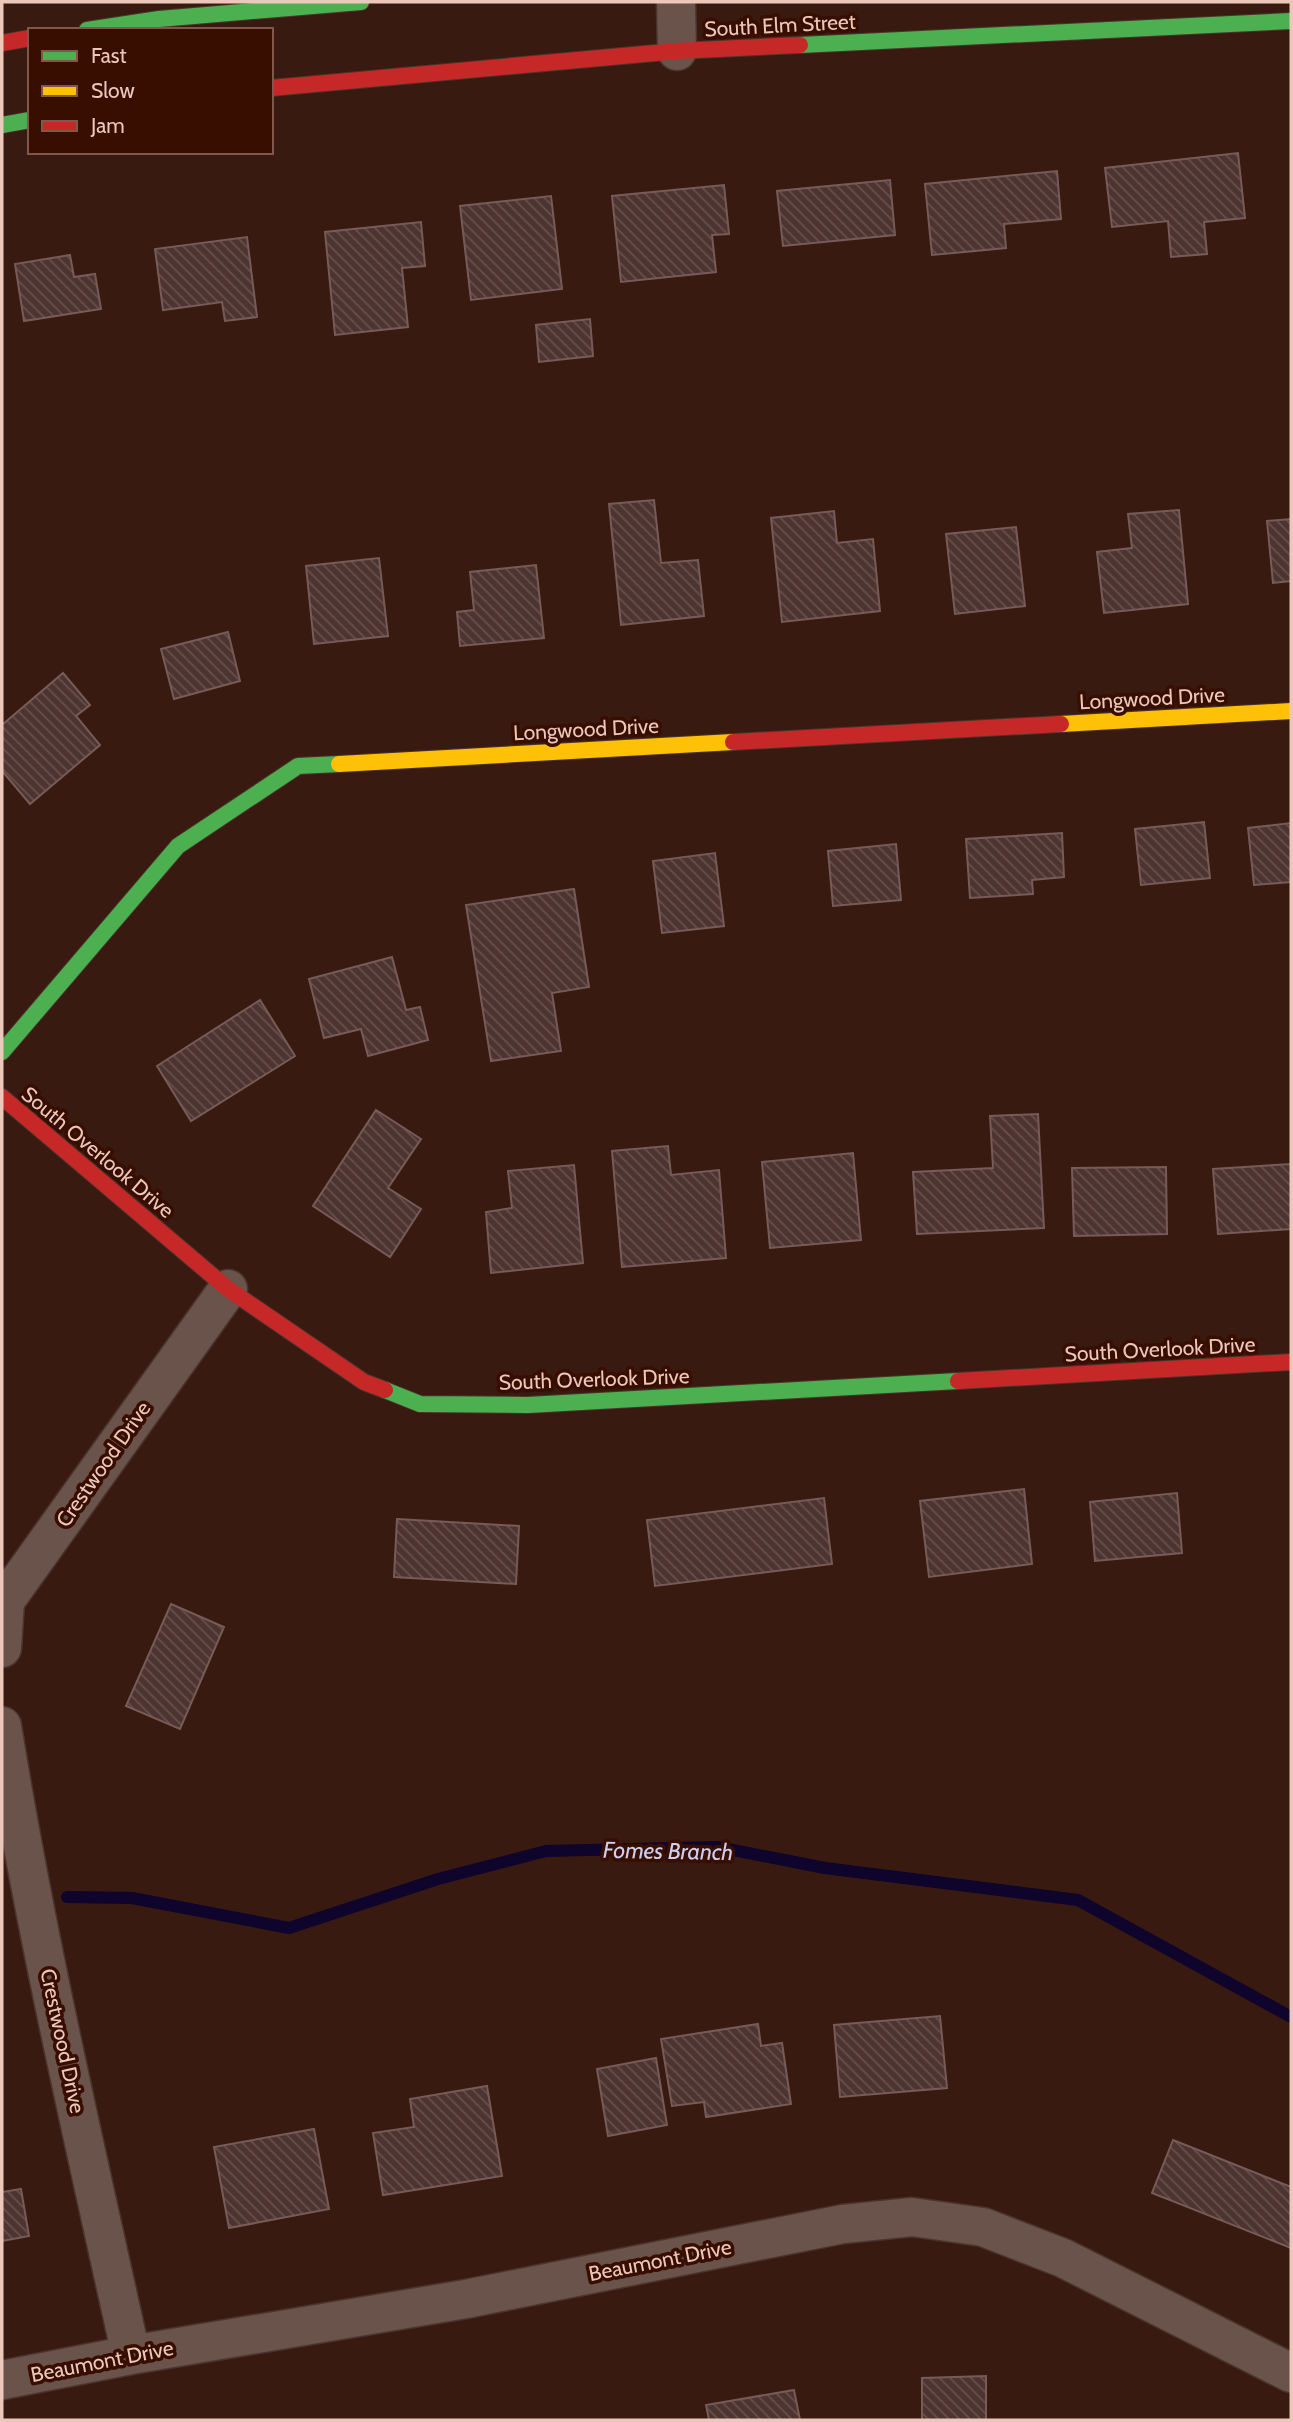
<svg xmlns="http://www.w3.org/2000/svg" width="1293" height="2422" viewBox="0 0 1293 2422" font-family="Cabin,sans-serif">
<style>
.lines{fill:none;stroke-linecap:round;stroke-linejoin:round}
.stream{stroke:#0e042c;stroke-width:12}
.building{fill:url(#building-back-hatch);stroke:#765b57;stroke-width:2}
.street-casing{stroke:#4a342d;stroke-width:41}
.fast-casing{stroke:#4a342d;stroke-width:18}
.slow-casing{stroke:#4a342d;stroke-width:18}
.jam-casing{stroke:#4a342d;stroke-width:18}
.street{stroke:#6a534b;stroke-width:38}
.fast{stroke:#4caf50;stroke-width:16}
.slow{stroke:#ffc107;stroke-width:16}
.jam{stroke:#c62828;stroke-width:16}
.labels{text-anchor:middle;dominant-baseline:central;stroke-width:7;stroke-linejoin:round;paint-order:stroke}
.street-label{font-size:21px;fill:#ecc8bb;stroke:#380e00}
.water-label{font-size:23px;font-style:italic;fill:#cdd0f2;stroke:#380e00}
</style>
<defs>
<pattern id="building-back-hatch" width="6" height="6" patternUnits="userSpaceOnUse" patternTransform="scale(1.75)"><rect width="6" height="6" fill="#4d3430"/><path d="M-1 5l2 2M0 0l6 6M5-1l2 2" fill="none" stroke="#67504c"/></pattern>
</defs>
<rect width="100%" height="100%" fill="#381a11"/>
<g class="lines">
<path class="stream" d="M67,1897l65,1 157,30 149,-49 108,-28 172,-4 107,21 253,32 213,117"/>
</g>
<path class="building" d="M1238,153l7,65 -41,4 3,32 -36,3 -3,-36 -56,6 -7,-59z
M1057,171l4,48 -57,5 2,24 -74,7 -7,-71z
M890,180l5,55 -112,11 -6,-55z
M724,185l5,49 -17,1 4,37 -95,10 -9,-86z
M551,196l11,93 -91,11 -11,-94z
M421,222l4,44 -23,2 6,59 -73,8 -10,-103z
M247,237l10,80 -32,4 -3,-19 -59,8 -8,-61z
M70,255l4,22 21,-3 6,35 -77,12 -9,-57z
M590,319l3,37 -54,6 -3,-37z
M654,500l7,63 37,-3 6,56 -83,9 -12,-121z
M1179,510l9,94 -84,9 -7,-61 35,-4 -4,-34z
M834,511l3,32 36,-4 7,72 -98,11 -11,-104z
M1291,519v62l-18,2 -6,-62z
M1016,527l9,79 -70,8 -9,-80z
M379,558l9,78 -74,8 -8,-78z
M536,565l8,73 -84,8 -3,-34 17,-2 -4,-38z
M228,632l12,49 -66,18 -13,-50z
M63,673l27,32 -14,11 24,29 -70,59 -28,-33v-46z
M1204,822l6,56 -69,7 -6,-56z
M1291,823v59l-37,3 -6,-57z
M1062,833l2,44 -32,3 1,14 -63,4 -4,-59z
M896,844l5,56 -68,6 -5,-55z
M715,853l9,73 -62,7 -9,-72z
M574,889l15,98 -37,6 9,58 -70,10 -25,-156z
M392,957l14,53 14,-3 8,33 -60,16 -7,-27 -37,9 -15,-59z
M260,1000l35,56 -104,65 -34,-55z
M376,1110l45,29 -33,49 33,21 -31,48 -77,-51z
M1038,1114l6,114 -127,6 -4,-62 80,-4 -3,-52z
M668,1146l3,29 48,-5 7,88 -104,9 -10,-116z
M853,1153l8,87 -91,8 -8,-86z
M1291,1164v65l-73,5 -5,-65z
M574,1165l9,98 -92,10 -5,-61 26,-4 -4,-37z
M1166,1167l1,67 -93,2 -2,-68z
M1024,1489l8,75 -103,13 -9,-76z
M1177,1493l5,60 -87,8 -5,-59z
M824,1498l8,66 -177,22 -8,-66z
M397,1519l122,7 -3,58 -122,-7z
M171,1604l53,23 -44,102 -54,-23z
M940,2016l7,72 -107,9 -6,-72z
M758,2024l3,22 21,-3 9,61 -85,13 -2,-15 -32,4 -11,-67z
M656,2058l11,67 -59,11 -11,-67z
M487,2086l15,90 -119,19 -10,-62 41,-6 -4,-28z
M314,2129l15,80 -100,19 -15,-81z
M1173,2140l118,47v61l-139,-55z
M21,2189l8,47 -27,5v-49z
M986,2376v44h-64v-42z
M794,2390l6,30h-91l-3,-15z"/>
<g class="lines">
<g class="street-casing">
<path id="street" d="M676,2l1,49
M2,1648l3,-47 223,-312
M2,1726c34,211 83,420 129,629
M2,2380l129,-25 335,-56 377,-75 69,-7 71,10 80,31 228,115"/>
</g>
<g class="fast-casing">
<path id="fast" d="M87,30l72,-11 202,-17
M800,45l491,-24
M2,125l28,-5
M2,1052l176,-206 120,-80 41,-2
M385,1390l35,14 108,1 430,-24"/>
</g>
<g class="slow-casing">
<path id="slow" d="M1061,724l230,-13
M339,764l394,-22"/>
</g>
<g class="jam-casing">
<path id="jam" d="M2,43l28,-5
M271,88l406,-37 123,-6
M733,742l328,-18
M2,1097l226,192 136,93 21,8
M958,1381l333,-19"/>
</g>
<use href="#street" class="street"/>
<use href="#fast" class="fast"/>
<use href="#slow" class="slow"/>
<use href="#jam" class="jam"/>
</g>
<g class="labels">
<g class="street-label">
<text transform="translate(780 25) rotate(-3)">South Elm Street</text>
<text transform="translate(1152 698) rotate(-3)">Longwood Drive</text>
<text transform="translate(586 729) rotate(-3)">Longwood Drive</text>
<text transform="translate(98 1152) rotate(40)">South Overlook Drive</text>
<text transform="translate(1160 1349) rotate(-3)">South Overlook Drive</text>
<text transform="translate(594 1379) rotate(-2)">South Overlook Drive</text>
<text transform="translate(103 1464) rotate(-55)">Crestwood Drive</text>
<text transform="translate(63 2041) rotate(78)">Crestwood Drive</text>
<text transform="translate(660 2260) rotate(-11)">Beaumont Drive</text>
<text transform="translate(102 2361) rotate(-11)">Beaumont Drive</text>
</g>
<g class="water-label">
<text transform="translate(668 1851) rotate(1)">Fomes Branch</text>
</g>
</g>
<rect width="1293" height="2422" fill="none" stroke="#ecc8bb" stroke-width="7"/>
<rect x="28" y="28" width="245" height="126" fill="#380e00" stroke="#80584b" stroke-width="2"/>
<rect x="42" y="51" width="35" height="10" fill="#4caf50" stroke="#80584b" stroke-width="2"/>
<text x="91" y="63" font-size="21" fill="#ecc8bb">Fast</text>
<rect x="42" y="86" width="35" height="10" fill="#ffc107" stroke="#80584b" stroke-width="2"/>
<text x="91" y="98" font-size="21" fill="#ecc8bb">Slow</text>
<rect x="42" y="121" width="35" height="10" fill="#c62828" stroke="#80584b" stroke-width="2"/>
<text x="91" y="133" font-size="21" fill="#ecc8bb">Jam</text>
</svg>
